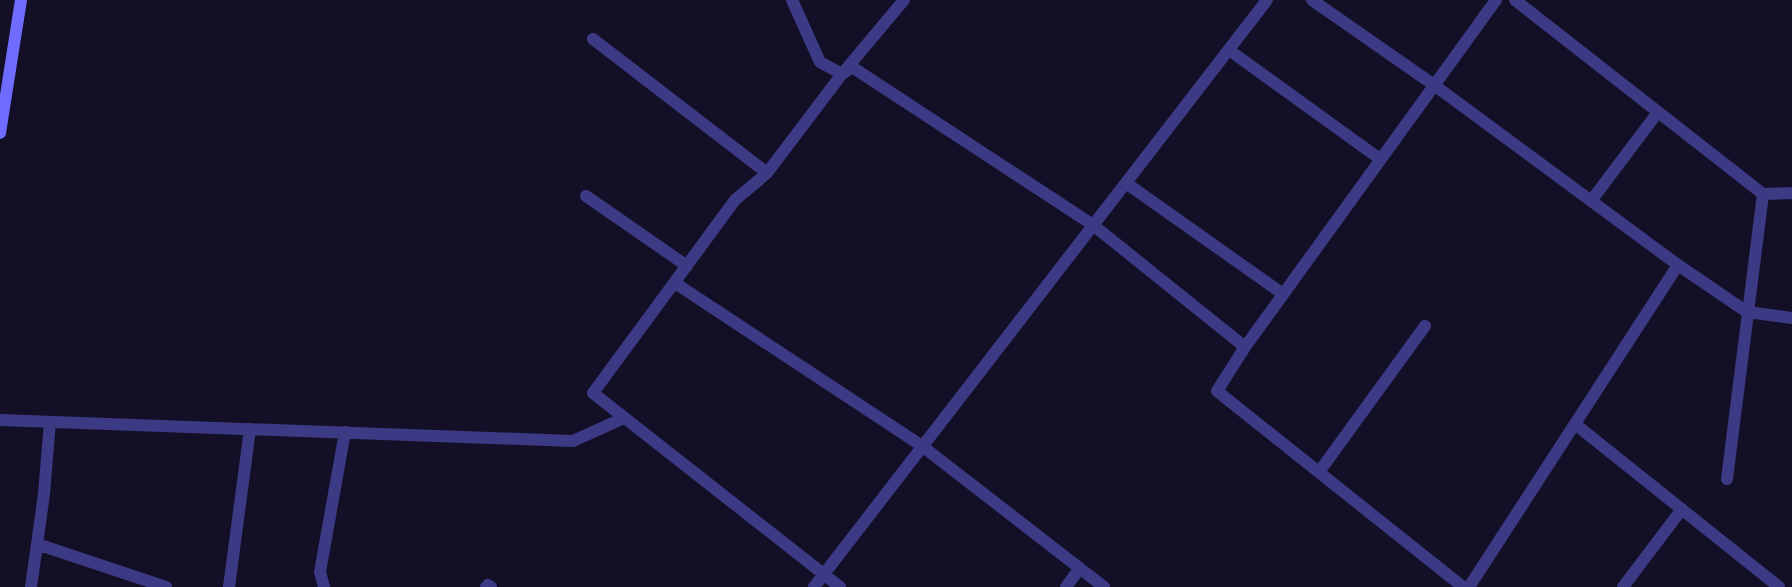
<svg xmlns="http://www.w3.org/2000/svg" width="1792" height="587" viewBox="0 0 1792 587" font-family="'Noto Sans',sans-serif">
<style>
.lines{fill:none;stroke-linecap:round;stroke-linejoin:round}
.minor{stroke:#3d3a85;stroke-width:12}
.secondary{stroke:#6f6bff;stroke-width:12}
</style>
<rect width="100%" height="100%" fill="#130f26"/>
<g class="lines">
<path class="minor" d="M792,0l28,62 22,12 10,-7 241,158 152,122
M1312,0l122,85 244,180 69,47 45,6
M1515,0l248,194 29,-1
M593,39l174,134
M1229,50l151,109
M1126,183l157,111
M586,196l101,70
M1591,201l67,-89
M675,283l247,163 182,141
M0,420l573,21 51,-23
M1575,424l204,163
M1319,472l106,-146
M1727,479l36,-285
M37,544l129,43
M31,587l13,-93 6,-72
M229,587l21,-158
M324,587l-4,-15 25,-140
M486,587l2,-2 3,2
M814,587l453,-587
M840,587l-247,-194 142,-193 32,-27 75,-99 62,-74
M1066,587l14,-19
M1463,587l-246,-196 28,-44 251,-347
M1469,587l209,-322
M1623,587l59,-78"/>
<path class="secondary" d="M0,133l21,-133"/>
</g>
</svg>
